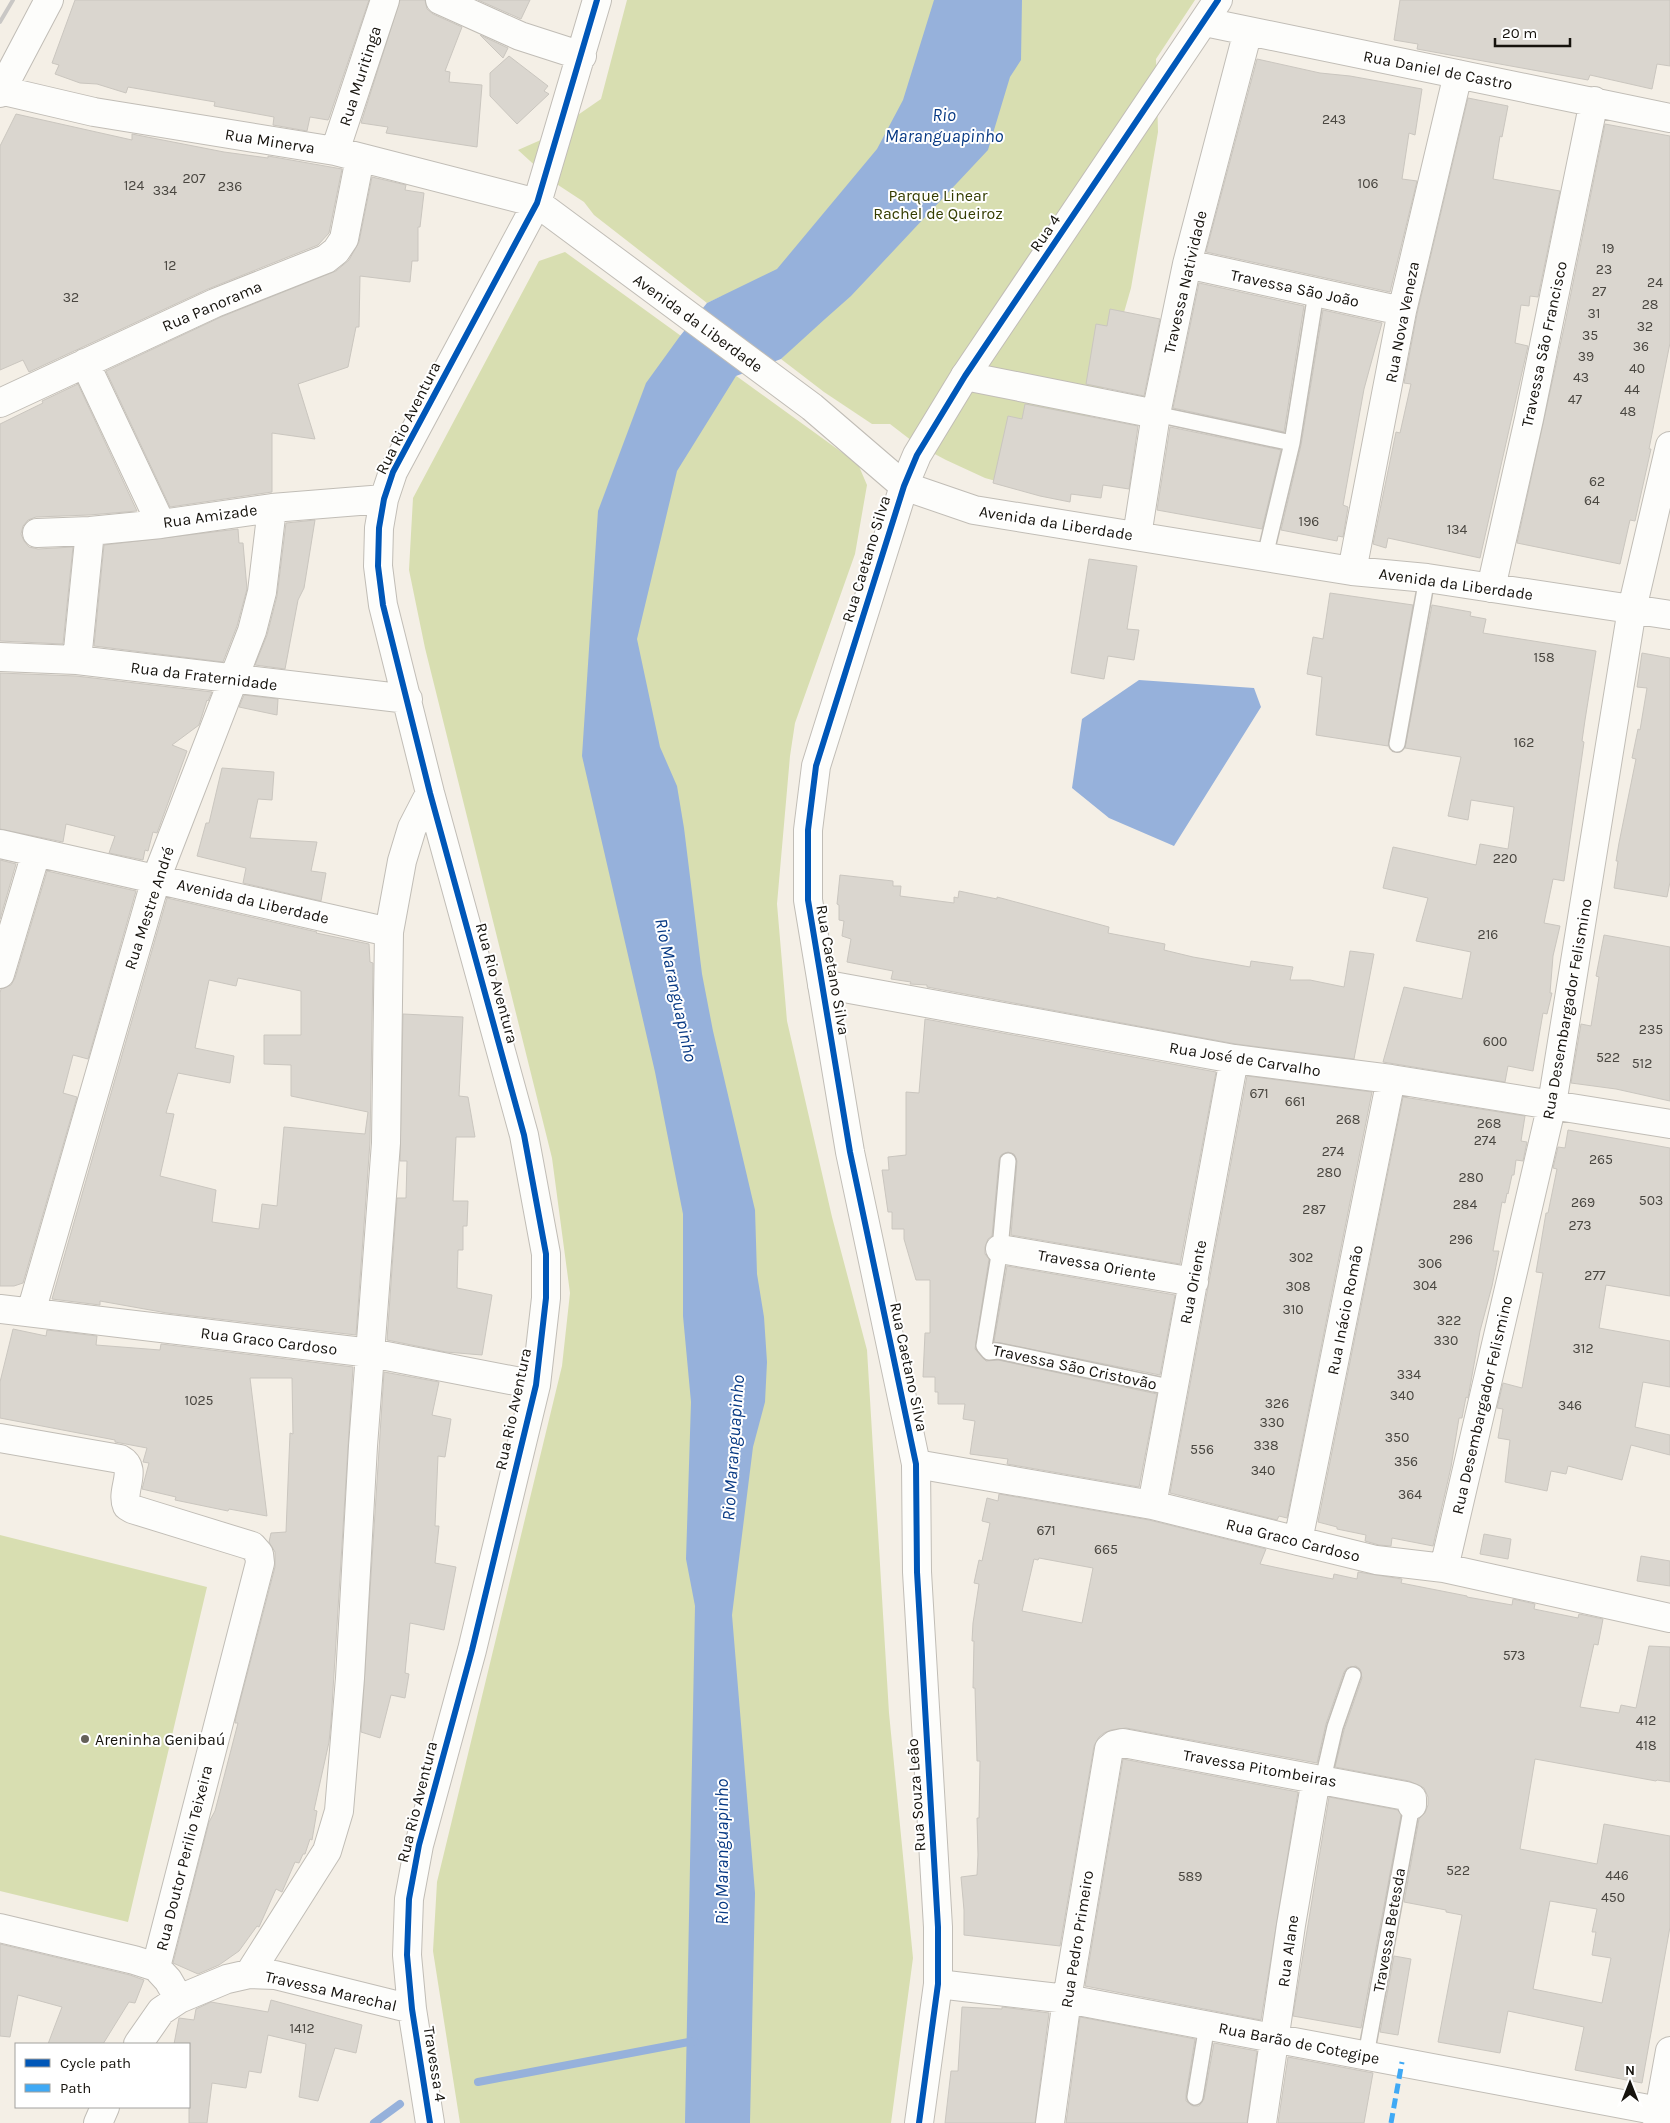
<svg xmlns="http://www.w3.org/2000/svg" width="1670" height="2123" viewBox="0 0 1670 2123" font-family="Karla,sans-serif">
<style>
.green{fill:#d8deb1}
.water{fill:#96b1db}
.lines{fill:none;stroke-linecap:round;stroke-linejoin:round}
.stream{stroke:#96b1db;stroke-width:8}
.building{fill:#dad6cf;stroke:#cac6bf;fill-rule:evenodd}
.service-casing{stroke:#c1bdb6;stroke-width:18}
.minor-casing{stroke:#c1bdb6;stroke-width:30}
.secondary-casing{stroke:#c1bdb6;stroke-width:30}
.service{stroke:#fdfdfb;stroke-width:15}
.minor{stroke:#fdfdfb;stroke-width:28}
.secondary{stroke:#fdfdfb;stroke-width:28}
.rail{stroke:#c9c7c5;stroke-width:4}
.quiet{stroke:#3fa9f5;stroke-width:5;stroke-dasharray:10 5;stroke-linecap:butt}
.cycleway-casing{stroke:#fff;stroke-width:9}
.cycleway{stroke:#0057b8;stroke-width:6}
.poi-dot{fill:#646059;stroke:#fff;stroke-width:2}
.labels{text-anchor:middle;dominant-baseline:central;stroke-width:4;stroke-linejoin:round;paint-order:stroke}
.number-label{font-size:14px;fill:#494640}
.street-label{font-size:16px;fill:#16130d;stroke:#fff}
.park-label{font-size:16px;fill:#353d00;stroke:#fff}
.poi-label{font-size:16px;fill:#16130d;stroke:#fff;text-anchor:start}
.water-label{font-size:18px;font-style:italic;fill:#073984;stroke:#fff}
</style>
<rect width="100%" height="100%" fill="#f4efe6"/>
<path class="green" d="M627,0h568l-39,59 2,73 -27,156 -33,115 -50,90 -17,-2 -46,-13 -39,-18 -30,-16 -26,-20h-18l-48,-32 -43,-33 10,-10 -69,-53 -15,7 -113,-88 -10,-13 -32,-21 -34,-31 25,-11 58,-40z
M565,252l293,212 9,21 -12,69 -60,169 -5,33 -13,148 10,117 45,196 35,133 22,363 24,245 -22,165h-431l-27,-172 4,-69 125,-516 8,-73 -18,-135 -127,-510 -16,-78 4,-72 126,-237z
M0,1535l207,52 -79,335 -128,-31z"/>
<path class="water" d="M934,0h88l-1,60 -11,17 -22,73 -137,146 -26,23 -44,40 -45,17 -59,95 -40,168 23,108 17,39 7,42 18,146 11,57 42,179 2,64 7,43 3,45 -2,40 -12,45 -21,168 23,278 -5,230h-65l10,-517 -9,-47 5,-157 -8,-86v-102l-28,-142 -73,-316 16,-245 48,-128 34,-47 27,-33 70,-34 100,-120 26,-49z
M1139,680l115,8 7,19 -87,139 -65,-28 -37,-30 10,-69z"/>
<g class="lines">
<path class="stream" d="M478,2082l216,-41
M374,2123l26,-19"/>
</g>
<path class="building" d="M75,0h294l-40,118 -1,2 -18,-3 -3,14 -34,-6 1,-8 -60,-11 1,-4 -87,-15 -2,6 -29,-9 -17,-1 -25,-9 4,-9 -7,-2z
M400,0h25l2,9 6,5 29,13 -17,44 5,1 -1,10 33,3 -5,62 -91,-14 2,-6 -27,-4z
M478,0h52l-9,19z
M1400,0h270v66l-13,-2 -5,25 -62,-14 -2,5 -171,-31 1,-5 -24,-4z
M480,35l28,13 -5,10z
M509,56l39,30 -4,5 5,3 -32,30 -27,-28v-23z
M1257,59l63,14 30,3 72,13 -7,46 -6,-2 -7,46 15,2 -27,111 -184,-40z
M1468,98l40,8 -6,31 -2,-1 -7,43 67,12 -22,106 -8,-1 -1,10 -8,-1 -6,38 13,3 -48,212 -92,-20 -2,10 -13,-4 23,-112 4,1 11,-49 -7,-1 13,-69z
M16,114l116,26v-6l92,18 44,6v-2l74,13 -13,64 -11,12 -110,44 -179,83 -6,-12 -23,10v-224z
M1605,124l65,12v207l-21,106h2l-16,72 -5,-1 -10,44 -103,-21 48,-220z
M372,177l34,8 -1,5 19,3 -4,34h-2v34h-6l-2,21 -50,-6 -1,51h-3l-8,40 -50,17 17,55 -43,-6v59l-102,15 -64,-136 115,-54 115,-46 13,-11 10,-18z
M1199,283l105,23 -20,126 -111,-24z
M1110,309l50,10 -16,77 -58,-12 10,-60 11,2z
M1323,310l59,13 -18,66 -21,116 5,2 -5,30 -5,-1 -1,5 -56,-11 20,-85z
M78,384l59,127 -48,4 -53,2 -8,3 -5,6 -2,8 3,7 5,6 9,2 35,-2 -10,97 -63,-3v-217l43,-21 -1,-2z
M1025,404l113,22 -9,63 -26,-4 -2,13 -30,-4 -1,8 -30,-6 -47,-13 15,-67 14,3z
M1170,427l111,23 -19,79 -105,-19z
M315,520l-11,68 -6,12 -13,69 -30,-4 12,-30 10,-39 9,-73z
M238,529l1,14h4l4,46 -10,37 -14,36 -129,-16 10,-101z
M1089,559l48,7 -10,63 12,1 -5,30 -26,-4 -4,23 -33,-6z
M1330,593l83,12 -25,141 -72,-11 6,-58 -15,-3 6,-37 10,2z
M1432,605l39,7 -1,4 16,3 -3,14 113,18 -11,69 -3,21 2,1 -20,139 -11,-2 -9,44 16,3 -7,30 -3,37h2l-5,21 -4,-1 -10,58 -25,-5 -3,16 -122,-20 21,-75 58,12 9,-47 -55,-11 12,-43 -45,-10 10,-41 83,18 4,-21 28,5 6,-42 -43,-7 -3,20 -20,-4 13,-59 -56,-9z
M1642,653l28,5v224l-3,15 -53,-9 4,-27h-2l3,-18 17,-84 -4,-1 6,-29 2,1 7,-42 -10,-1z
M0,673l76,3 136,16 -4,9 -1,-1 -8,25 -27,20 15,6 -30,82 -4,-1 -5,19 -3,-1 -2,10 -34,-7 6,-17 -49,-12 -3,18 -63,-13z
M244,695l34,4 -1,16 -38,-8z
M222,768l52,4 -2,28 -14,-1 -8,39 67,4 -6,29 15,2 -5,28 -78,-18 3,-15 -49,-12 9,-33h3z
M0,860l16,4 -16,55z
M47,871l89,20 -48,168 -15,-4 -10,38 14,4 -54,186 -9,3h-14v-293l1,-4 10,-4 4,-7z
M840,875l53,6v5h8l-1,10 54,7v-6l4,1 1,-7 38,8v-2l112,30 -1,6 57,11 -1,6 29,7 57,10 1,-6 42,6 -3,13h20l34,7 6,-36 24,3 -20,105 -118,-15 -309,-57v-2l-17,-1 1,-2 -20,-3 2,-8 -46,-9 4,-23 -9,-3 2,-15 -5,-1v-15l-2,-1z
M167,898l150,34 -1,1 53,11 1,18 3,1 -3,179 -14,193 -189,-22 -67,-12v4l-48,-6zM238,978l63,13v44h-37v29l27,1v31l77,16 -3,22 -81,-7 -7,79 -15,-2 -3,25 -47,-7 4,-32 -56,-14 14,-62 -8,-1 12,-40 52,10 4,-27 -39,-8 14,-68 27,6z
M1604,935l66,12v154l-54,-12 -45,-6 10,-59 10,2 8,-49 -3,-1z
M403,1014l60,3 -4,79 9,1 7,40h-19l-3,64h15l-1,25h-4v24h-5l-1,38 35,7 -10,60 -36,-3 -59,-12 10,-142h9l1,-37h-7z
M925,1019l291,53 -36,192 -169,-29 6,-74 -3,-7 -6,-2 -7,3 -2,5 -7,76 -4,3 -3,8v7l4,5 -14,90 11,12 12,-1 159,34 -18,93 -132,-23 1,-5 -38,-5 5,-33 -12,-2 2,-15h-27v-12h-3v-15h-12l2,-44h5v-53h-14l-12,-41v-10h-12v-17h-4l-6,-42h7l-1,-13 18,-2v-63l13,1z
M1247,1076l125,16 -85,426 -8,-2 -2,4 -107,-27z
M1403,1097l122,19 -4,25 6,1 -4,19 -7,-1 -2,15h-2l-4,19 -1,-1 -2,10 -3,-1 -9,49h6l-7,35 -12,45 -12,67 -2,-1 -4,21h-3l-8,49 -18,79 -41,-8 -1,8 -12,-1 -14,-4 1,-6 -29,-6v-2l-19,-5z
M1568,1130l102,18v148l-64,-11 -7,43 71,13v46l-27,-5 -8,45 35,8v20l-39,-10 -9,35 -54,-14 -2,8 -15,-3 -4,20 -42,-9 5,-42 -12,-2 5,-29 -6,-1 6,-25 19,5 21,-115 -7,-1 10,-59h2l9,-44 -4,-1 5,-21 7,1z
M1007,1266l168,29 -15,80 -166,-33z
M13,1329l33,7 1,-6 50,6 -1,9 64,5 1,-6 192,23 -22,355 -2,20 -15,68 3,1 -5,29 -2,-1 -5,15h-2l-4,9 -4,-1 -13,30 -6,-3 -17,38 -2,-1 -18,25 -20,14 -21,9 -25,-11 36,-141 6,-11 10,-38 13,-50h-3l1,-6 39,-150v-15l-6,-10 2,-9 15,-1 4,-99 3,1 -1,-56h-42l17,138 -38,-7 -1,2 -53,-11 1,-3 -34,-8 7,-26 -6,-1 4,-14 -32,-6v-2l-115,-22v-36z
M384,1372l55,10 -7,33 19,4 -6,38 -7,-1 -3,70h4l-4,37 21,4 -12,63 -34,-7 -5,50 4,1 -4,24 -14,-3 -11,43 -19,-6z
M999,1494l150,26 117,29 -6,15 33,7 40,8 1,-5 23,5 1,-7 44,7 -1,4 66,13v1l45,8 1,-6 22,5 -1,5 44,9 1,-4 24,5 -5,26 -4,-1 -14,63 39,6 2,-8 15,3 13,-62 21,1v135l-13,-2 -1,1 -121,-22 -15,90 77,15 7,-40 66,12v91l-28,156 -67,-13 9,-43 -76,-16 -8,42 -62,-11 24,-127 -16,-3v-2l-42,-8 15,-83 6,-6 3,-8v-8l-4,-9 -15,-7 -74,-14 9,-37 18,-52 -2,-9 -4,-3 -9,2 -3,4 -18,52 -9,39 -191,-35 -15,2 -7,3 -5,4 -5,9 -34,200 -96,-11v-25l-3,-33 16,-2 1,-20 -1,-37h2l1,-57h-3l-2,-73h-2l1,-47h-2l1,-18 6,-39 -5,-1 5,-23 3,1 8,-38 -8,-2 5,-23 11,3zM1039,1558l54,10 -11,55 -60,-12 12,-52 4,1zM1550,1901l47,8 -5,23h4l-4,23 19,3 -9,45 -69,-14z
M1484,1534l27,5 -3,20 -28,-5z
M1641,1556l29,5v25l-33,-5z
M1123,1759l175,33 -37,228 -176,-34z
M1329,1797l69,13 3,5 -40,213 -68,-12z
M0,1944l130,31 14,5 -9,23 -6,-1 -26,42h-55l14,-37 -44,-12 -8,42 -10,-1z
M1394,1956l17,3 -13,76 -18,-3z
M271,2000l91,25 -6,28 -21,-5 -17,53 -19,-4 7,-53 -38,-9 -7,38 -12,-2 -3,17 -34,-5 -5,40h-18v-79h-15l5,-26 15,2 2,-11 15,-7 57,10z
M962,2007l40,2v-2l47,6 -14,110h-90l6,-52h7z
M1080,2017l115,22 -9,56v6l7,5h6l5,-7 10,-56 43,8 -10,72h-181z
M1288,2057l85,16 -9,50h-86z"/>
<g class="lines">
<g class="service-casing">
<path id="service" d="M1156,414l136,29
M1265,556l27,-113 24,-150
M1397,744l30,-166
M1008,1161l-8,88 -16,97 5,6 9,-1 176,37
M1323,1779l12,-52 18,-52
M1366,2055l46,-250
M1195,2097l12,-72"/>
</g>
<g class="minor-casing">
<path id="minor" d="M440,0l80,36 62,20
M1205,22l465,96
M0,90l94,22 241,39 202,52 275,204 92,79 70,24 378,61 75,7 243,37
M0,93l49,-93
M335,151l50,-151
M1187,264l215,47
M85,363l76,161
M965,376l191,38
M0,403l215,-100 111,-44 10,-8 8,-12 16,-81
M37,533l53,-2 71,-7 111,-16 112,-9
M1137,536l19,-122 31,-150 61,-233
M1352,571l50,-260 56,-237
M1491,588l38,-169 65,-318
M0,657l77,3 331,39
M77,660l13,-129
M0,844l389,88
M0,974l36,-121
M822,984l412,75 157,20 279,45
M1000,1249l194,33
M0,1309l371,44 165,32
M31,1312l125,-433 96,-248 10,-39 10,-84
M0,1438l120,21c19,10 0,31 7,47l5,3 120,37 7,8 1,9 -104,404
M916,1464l236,41 224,55 68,8 226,50
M1152,1505l82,-446
M1298,1541l93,-462
M1444,1568l108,-464 80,-495 38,-163
M0,1928l134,32 22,7 12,13 11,19
M249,1974l78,-123 12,-40 11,-133 13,-232 23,-303 3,-211 13,-71 10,-33 18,-35
M938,1984l129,15 592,112
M138,2044l23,-33 18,-12 48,-20 22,-5 26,1 137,34
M98,2123l7,-16
M430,2123l-18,-114 -5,-54 2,-56 10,-54 53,-195 64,-265 10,-87v-44l-22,-119 -94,-342 -47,-188 -5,-39 1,-38 5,-29 9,-27 144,-269 60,-203
M1050,2123l17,-124 42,-250 5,-4 9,-2 283,53 6,2v7
M1262,2123l29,-198 25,-146
M1657,2123l13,-72"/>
</g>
<g class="secondary-casing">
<path id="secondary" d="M919,2123l19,-139v-57l-21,-355 -1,-108 -66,-312 -42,-252v-70l8,-64 88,-280 13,-31 48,-79 253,-376"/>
</g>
<use href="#service" class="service"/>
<use href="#minor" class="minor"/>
<use href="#secondary" class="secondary"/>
<path class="rail" d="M0,22l13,-22"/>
<path class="quiet" d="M1391,2123l11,-61"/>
<g class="cycleway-casing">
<path id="cycleway" d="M430,2123l-18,-114 -5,-54 2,-56 10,-54 53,-195 64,-265 10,-87v-44l-22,-119 -94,-342 -47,-188 -5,-39 1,-38 5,-29 9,-27 144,-269 60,-203
M919,2123l19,-139v-57l-21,-355 -1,-108 -66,-312 -42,-252v-70l8,-64 88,-280 13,-31 48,-79 253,-376"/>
</g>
<use href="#cycleway" class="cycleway"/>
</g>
<circle class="poi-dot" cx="85" cy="1739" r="5"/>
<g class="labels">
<g class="number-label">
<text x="1334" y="119">243</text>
<text x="194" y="178">207</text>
<text x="1368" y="183">106</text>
<text x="134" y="185">124</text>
<text x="230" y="186">236</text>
<text x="165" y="190">334</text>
<text x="1608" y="248">19</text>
<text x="170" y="265">12</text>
<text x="1604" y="269">23</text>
<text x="1655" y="282">24</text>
<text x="1599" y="291">27</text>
<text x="71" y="297">32</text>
<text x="1650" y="304">28</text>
<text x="1594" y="313">31</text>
<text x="1645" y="326">32</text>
<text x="1590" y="335">35</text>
<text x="1641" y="346">36</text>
<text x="1586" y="356">39</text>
<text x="1637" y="368">40</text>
<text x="1581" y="377">43</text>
<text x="1632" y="389">44</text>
<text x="1575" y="399">47</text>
<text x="1628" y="411">48</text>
<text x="1597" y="481">62</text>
<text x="1592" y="500">64</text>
<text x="1309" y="521">196</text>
<text x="1457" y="529">134</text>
<text x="1544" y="657">158</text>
<text x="1524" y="742">162</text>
<text x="1505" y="858">220</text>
<text x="1488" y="934">216</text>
<text x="1651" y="1029">235</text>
<text x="1495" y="1041">600</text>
<text x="1608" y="1057">522</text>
<text x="1642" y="1063">512</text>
<text x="1259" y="1093">671</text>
<text x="1295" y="1101">661</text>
<text x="1348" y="1119">268</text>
<text x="1489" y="1123">268</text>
<text x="1485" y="1140">274</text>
<text x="1333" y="1151">274</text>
<text x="1601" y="1159">265</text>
<text x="1329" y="1172">280</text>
<text x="1471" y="1177">280</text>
<text x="1651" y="1200">503</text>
<text x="1583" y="1202">269</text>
<text x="1465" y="1204">284</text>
<text x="1314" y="1209">287</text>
<text x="1580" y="1225">273</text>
<text x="1461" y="1239">296</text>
<text x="1301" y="1257">302</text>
<text x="1430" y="1263">306</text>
<text x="1595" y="1275">277</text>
<text x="1425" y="1285">304</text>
<text x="1298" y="1286">308</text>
<text x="1293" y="1309">310</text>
<text x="1449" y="1320">322</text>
<text x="1446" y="1340">330</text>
<text x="1583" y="1348">312</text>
<text x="1409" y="1374">334</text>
<text x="1402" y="1395">340</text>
<text x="199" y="1400">1025</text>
<text x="1277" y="1403">326</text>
<text x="1570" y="1405">346</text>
<text x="1272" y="1422">330</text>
<text x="1397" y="1437">350</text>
<text x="1266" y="1445">338</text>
<text x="1202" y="1449">556</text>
<text x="1406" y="1461">356</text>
<text x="1263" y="1470">340</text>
<text x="1410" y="1494">364</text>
<text x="1046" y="1530">671</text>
<text x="1106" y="1549">665</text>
<text x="1514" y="1655">573</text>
<text x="1646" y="1720">412</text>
<text x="1646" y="1745">418</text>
<text x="1458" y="1870">522</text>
<text x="1617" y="1875">446</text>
<text x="1190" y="1876">589</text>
<text x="1613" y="1897">450</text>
<text x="302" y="2028">1412</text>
</g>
<g class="street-label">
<text transform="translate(1438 70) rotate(11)">Rua Daniel de Castro</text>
<text transform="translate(360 76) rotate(-72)">Rua Muritinga</text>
<text transform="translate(270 141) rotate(9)">Rua Minerva</text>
<text transform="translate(1045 233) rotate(-56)">Rua 4</text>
<text transform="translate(1185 282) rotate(-77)">Travessa Natividade</text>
<text transform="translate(1295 288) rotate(12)">Travessa São João</text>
<text transform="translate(212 306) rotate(-23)">Rua Panorama</text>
<text transform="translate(1402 322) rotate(-79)">Rua Nova Veneza</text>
<text transform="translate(698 323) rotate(36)">Avenida da Liberdade</text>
<text transform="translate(1544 344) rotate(-78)">Travessa São Francisco</text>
<text transform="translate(408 418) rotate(-63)">Rua Rio Aventura</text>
<text transform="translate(210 516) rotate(-8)">Rua Amizade</text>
<text transform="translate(1056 523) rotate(9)">Avenida da Liberdade</text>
<text transform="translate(866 559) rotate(-73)">Rua Caetano Silva</text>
<text transform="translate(1456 584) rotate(8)">Avenida da Liberdade</text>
<text transform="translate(204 676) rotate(7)">Rua da Fraternidade</text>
<text transform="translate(253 901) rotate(13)">Avenida da Liberdade</text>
<text transform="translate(149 908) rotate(-72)">Rua Mestre André</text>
<text transform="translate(833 970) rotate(80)">Rua Caetano Silva</text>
<text transform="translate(497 983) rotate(75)">Rua Rio Aventura</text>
<text transform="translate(1567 1009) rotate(-80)">Rua Desembargador Felismino</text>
<text transform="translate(1245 1059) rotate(9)">Rua José de Carvalho</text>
<text transform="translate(1097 1265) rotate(10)">Travessa Oriente</text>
<text transform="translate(1193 1282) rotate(-79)">Rua Oriente</text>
<text transform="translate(1345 1310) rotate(-79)">Rua Inácio Romão</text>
<text transform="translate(269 1341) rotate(7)">Rua Graco Cardoso</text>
<text transform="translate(909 1367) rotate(78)">Rua Caetano Silva</text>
<text transform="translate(1075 1367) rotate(12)">Travessa São Cristovão</text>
<text transform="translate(1482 1405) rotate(-77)">Rua Desembargador Felismino</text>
<text transform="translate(513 1409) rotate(-78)">Rua Rio Aventura</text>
<text transform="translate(1293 1540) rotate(14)">Rua Graco Cardoso</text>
<text transform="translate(1260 1768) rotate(10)">Travessa Pitombeiras</text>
<text transform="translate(916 1795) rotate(-94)">Rua Souza Leão</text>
<text transform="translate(417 1802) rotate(-76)">Rua Rio Aventura</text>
<text transform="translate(184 1858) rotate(-76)">Rua Doutor Perilio Teixeira</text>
<text transform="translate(1389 1930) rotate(-80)">Travessa Betesda</text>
<text transform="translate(1077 1939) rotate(-81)">Rua Pedro Primeiro</text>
<text transform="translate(1288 1951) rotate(-82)">Rua Alane</text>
<text transform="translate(331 1991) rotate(13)">Travessa Marechal</text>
<text transform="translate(1299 2043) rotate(11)">Rua Barão de Cotegipe</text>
<text transform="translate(435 2064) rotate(81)">Travessa 4</text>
</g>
<g class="park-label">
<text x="938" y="195">Parque Linear<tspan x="938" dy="18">Rachel de Queiroz</tspan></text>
</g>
<g class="poi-label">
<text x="95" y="1739">Areninha Genibaú</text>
</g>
<g class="water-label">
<text x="944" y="115">Rio<tspan x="944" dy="21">Maranguapinho</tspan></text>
<text transform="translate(676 990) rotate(78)">Rio Maranguapinho</text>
<text transform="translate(733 1448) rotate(-86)">Rio Maranguapinho</text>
<text transform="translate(722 1852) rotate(-90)">Rio Maranguapinho</text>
</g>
</g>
<rect x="15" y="2043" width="175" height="65" fill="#ffffff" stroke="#a2a19e"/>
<rect x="25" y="2059" width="25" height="8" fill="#0057b8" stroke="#a2a19e"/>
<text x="60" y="2068" font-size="15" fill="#16130d">Cycle path</text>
<rect x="25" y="2084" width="25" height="8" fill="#3fa9f5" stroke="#a2a19e"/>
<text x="60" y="2093" font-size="15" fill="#16130d">Path</text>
<g transform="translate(1630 2083)" stroke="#ffffff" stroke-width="4" paint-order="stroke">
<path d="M0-4L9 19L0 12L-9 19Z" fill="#16130d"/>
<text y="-8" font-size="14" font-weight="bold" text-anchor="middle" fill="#16130d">N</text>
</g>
<path d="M1495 38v8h75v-8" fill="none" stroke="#16130d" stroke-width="2.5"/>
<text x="1502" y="38" font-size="15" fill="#16130d" stroke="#ffffff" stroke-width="4" paint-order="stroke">20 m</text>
</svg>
